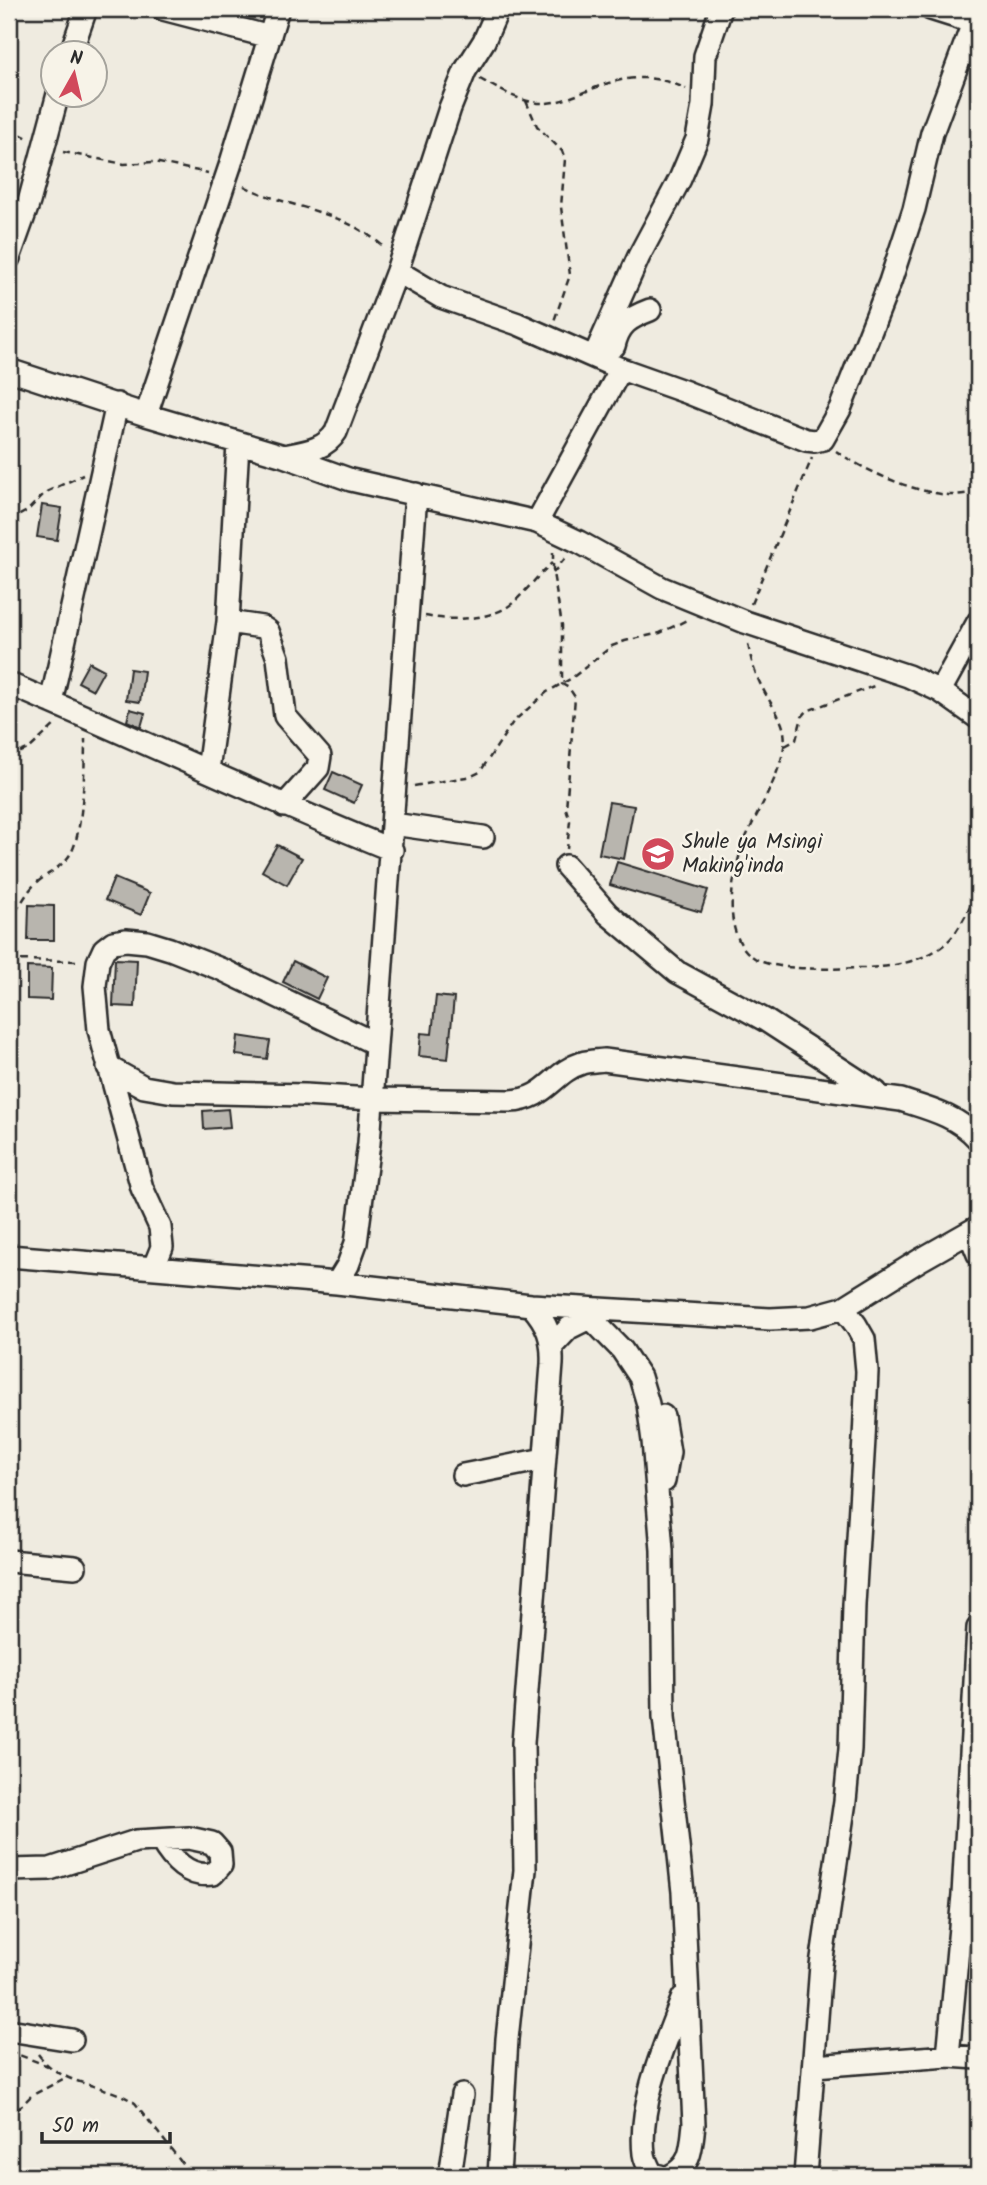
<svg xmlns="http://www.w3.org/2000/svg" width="987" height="2185" viewBox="0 0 987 2185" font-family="Kalam,sans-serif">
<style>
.building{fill:#b8b5ae;stroke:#2b2b2b;stroke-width:2}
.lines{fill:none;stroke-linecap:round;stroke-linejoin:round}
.minor-casing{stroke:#2b2b2b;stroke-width:26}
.path{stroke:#2b2b2b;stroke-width:2.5;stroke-dasharray:7 5;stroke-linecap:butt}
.minor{stroke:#f7f3e8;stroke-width:21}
.labels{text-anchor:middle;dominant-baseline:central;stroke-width:5;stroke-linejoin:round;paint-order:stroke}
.poi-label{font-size:21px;fill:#2b2b2b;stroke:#f7f3e8;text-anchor:start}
</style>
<rect width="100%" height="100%" fill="#efebe0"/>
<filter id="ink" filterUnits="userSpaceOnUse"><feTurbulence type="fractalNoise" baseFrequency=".0143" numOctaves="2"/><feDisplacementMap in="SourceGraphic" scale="14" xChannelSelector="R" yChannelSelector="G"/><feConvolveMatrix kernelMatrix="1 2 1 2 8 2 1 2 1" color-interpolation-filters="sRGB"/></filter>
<g filter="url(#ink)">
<path class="building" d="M42,505l20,3 -5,32 -20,-3z
M89,662l15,8 -11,20 -15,-8z
M130,669l14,2 -4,31 -14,-2z
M130,709l15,4 -4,14 -14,-6z
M333,772l29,13 -8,18 -29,-13z
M609,802l25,4 -10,53 -25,-5z
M277,845l25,13 -15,27 -25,-14z
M617,862l91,28 -7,22 -91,-27z
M114,878l36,15 -9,22 -36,-15z
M29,905l25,1v34h-26z
M115,959l22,1 -2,47 -22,-1z
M293,961l34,17 -10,21 -34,-17z
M27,967l25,1 -1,32 -24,-1z
M436,996l18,2 -6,61 -29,-3 2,-23 11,1z
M238,1036l32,5 -3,18 -31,-4z
M228,1109l2,18 -26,2 -1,-18z"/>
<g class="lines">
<g class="minor-casing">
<path id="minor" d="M163,9l107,28
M931,9l44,14
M71,52l15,-43
M9,258l20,-56 29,-108
M397,271l44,26 77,27 103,45 65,23 120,48 9,1 8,-2 17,-30 50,-127 24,-73 18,-76 37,-99 9,-17
M614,346c5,-22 15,-28 36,-36
M594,357l45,-101 41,-77 17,-40 6,-34 2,-49 16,-47
M9,370l137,45 138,41 67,24 186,42 42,20 83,46 83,34 163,54 32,15 38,27
M146,415l84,-249 48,-157
M284,456c20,-4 41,-6 52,-24l61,-161 53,-163 15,-37 19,-30 14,-32
M537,522l84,-153
M228,622l34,5 6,4 10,27 7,58 35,40 -2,12 -34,38
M9,684c128,54 254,114 383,166
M940,691l38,-69
M51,702l66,-298
M208,770l20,-148 10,-179
M393,824l90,13
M566,866l42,48 69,58 88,48 111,72
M108,1067l36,20 29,5 132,3 67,4 138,2c36,-1 43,-29 72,-38 7,-2 15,-2 22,-3l297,40c28,9 57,16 77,39
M969,1232l9,22
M9,1256l328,27 194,22 239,14 40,-2 33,-9 77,-48 58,-33
M154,1267l8,-20 -2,-20 -18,-39 -43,-158 -4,-44 3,-24 6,-13 9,-7 13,-2 21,2 23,7 53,21 153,74
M337,1283l11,-18 8,-22 13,-100 47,-649
M581,1308l41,42 18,27 8,27 5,37 9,109 2,167 19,175 11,232c-3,23 -1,40 -24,52
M553,1345l16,-17 22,-11
M663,1416l6,36 -5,29
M463,1475l81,-16
M9,1561l66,6
M9,1870l41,-1 86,-28 53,-3 23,5 8,9 1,13 -8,9c-24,4 -41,-14 -52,-34
M9,2030l63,10
M948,2056l15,-161 15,-267
M814,2066l134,-10 30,2
M450,2176l12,-81
M499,2176l8,-137 18,-169 -2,-127 29,-379c1,-25 -4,-40 -21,-59
M660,2176l-8,-2c-3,-6 -7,-13 -8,-20 -6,-50 21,-110 39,-157
M805,2176l16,-211 24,-164 5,-52 4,-144 10,-166 3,-68 -3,-32 -8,-14 -13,-17"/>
</g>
<path class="path" d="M480,79c20,11 43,25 66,24 15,-1 28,-7 41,-12 35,-15 65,-19 99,-2
M526,101l11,25 25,25 3,8 -4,48 9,68 -16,46
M9,129l19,9
M63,152l61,12 30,-2 54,11
M244,186c49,24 97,23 140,61
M836,451c29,20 79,42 114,44 9,0 19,-2 28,-3
M9,521l18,-10 19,-19 37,-17
M553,552v21l9,52v59l7,4 6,9 -9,112 4,12 -3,28
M553,573l14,-17
M751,604l61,-146
M425,616c25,5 68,5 89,-14 13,-12 24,-27 38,-39
M748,644c3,16 7,31 15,45 10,20 25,34 21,58 -5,30 -24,60 -37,88 -16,36 -32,116 22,129 25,6 63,5 90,4 32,0 76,-7 96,-35 9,-13 16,-28 23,-42
M785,746l11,-6 6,-23 5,-6 67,-25
M9,757l21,-9 27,-25
M414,786l58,-10 8,-4 33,-50 34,-30 25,-14 40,-32 13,-5 35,-8 29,-14
M9,921c9,-11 15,-25 25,-36 12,-11 29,-18 37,-32 12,-20 14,-89 14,-114
M9,960l70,1
M9,2051l39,15
M38,2054c26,35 65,27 97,49l57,73
M9,2118l22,-22 34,-18"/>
<use href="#minor" class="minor"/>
</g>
</g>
<defs>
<g id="school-disc" transform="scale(1.75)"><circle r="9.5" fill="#d1495b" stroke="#f7f3e8"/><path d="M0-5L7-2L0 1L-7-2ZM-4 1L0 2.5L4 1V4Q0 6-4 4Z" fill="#fff"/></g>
</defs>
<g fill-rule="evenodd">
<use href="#school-disc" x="658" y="854"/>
</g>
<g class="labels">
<g class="poi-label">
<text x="682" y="842">Shule ya Msingi<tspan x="682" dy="24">Making'inda</tspan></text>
</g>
</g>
<rect width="987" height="2185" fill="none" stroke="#f7f3e8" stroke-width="35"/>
<rect x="18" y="18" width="952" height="2150" fill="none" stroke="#2b2b2b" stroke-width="2.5" filter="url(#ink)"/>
<g transform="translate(74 74) rotate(8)"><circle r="33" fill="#f7f3e8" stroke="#a5a39c" stroke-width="2"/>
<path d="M0-5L12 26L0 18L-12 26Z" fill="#d1495b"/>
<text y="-10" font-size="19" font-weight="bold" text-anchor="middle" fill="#2b2b2b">N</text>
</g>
<path d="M42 2132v10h128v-10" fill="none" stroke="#2b2b2b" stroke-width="3.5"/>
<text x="52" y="2132" font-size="21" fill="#2b2b2b" stroke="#f7f3e8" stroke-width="5" paint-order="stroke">50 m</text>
</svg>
